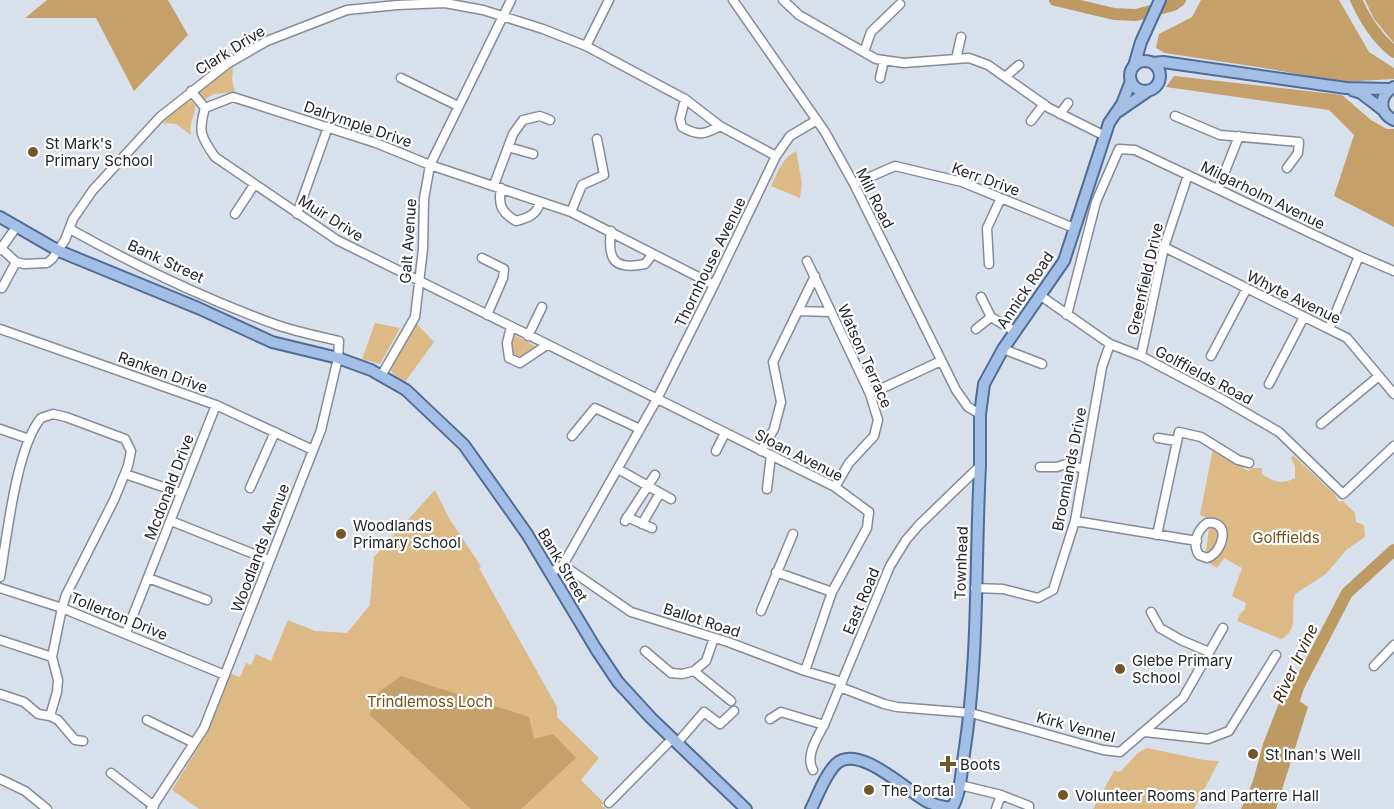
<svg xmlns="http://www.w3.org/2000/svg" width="1394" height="809" viewBox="0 0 1394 809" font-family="Inter,sans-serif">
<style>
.green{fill:#ddb986}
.forest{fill:#c5a06a}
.water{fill:#bd9964}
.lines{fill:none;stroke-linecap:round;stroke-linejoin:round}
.river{stroke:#bd9964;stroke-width:12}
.minor-casing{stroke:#858c97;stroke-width:11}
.major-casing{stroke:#4e6e99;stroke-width:14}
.minor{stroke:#fff;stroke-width:8}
.major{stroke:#a3bfe6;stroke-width:10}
.poi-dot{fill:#735629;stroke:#fff;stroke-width:2}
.labels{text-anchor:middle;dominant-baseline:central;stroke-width:4.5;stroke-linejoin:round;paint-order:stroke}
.street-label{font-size:15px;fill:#22252a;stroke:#fff}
.poi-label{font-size:15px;fill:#22252a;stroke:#fff;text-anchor:start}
.park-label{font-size:15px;fill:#744f0e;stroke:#fff}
.water-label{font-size:16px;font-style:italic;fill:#392910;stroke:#fff}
</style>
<rect width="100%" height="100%" fill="#d7e0eb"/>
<path class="green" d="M233,67l-1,13 3,12 -21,2 -10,6 -6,-3v-7z
M190,100l5,5c1,11 -6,14 -4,30l-15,-11 -14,-1 24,-22z
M796,151l6,32 -2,15 -29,-12c7,-14 11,-28 25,-35z
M415,322l19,20 -29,40 -12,-8 -2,-4z
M375,323l25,5 -20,36 -18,-5z
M514,335l21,11 -3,6 -13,8 -8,-7 -1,-11z
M1213,448l30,18 1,3 5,2 2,-3h11v6c13,8 19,11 33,4v-12l-4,-8 2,-3 42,40 4,7 4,-1 12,12 1,9 8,3 1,12 -19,13 -20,24 -31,20c-6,16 6,35 -14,45l-44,-18 3,-7 5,-5 1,-6 -14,-7 10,-28 -18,-10 -7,10 -12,-8 5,-41 -10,-4z
M435,490l15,30 31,46 -2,2 78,139v10l42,41 -18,22 23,23 -3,2 5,4h-407l-27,-19 27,-44 19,-39 13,-33 9,3 6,-14 5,2 5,-11 15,7 17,-41 27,11 32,2 23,-28 4,-48z
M1147,748l57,12 15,1 -25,48h-101l21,-38 6,1 18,-19z"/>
<path class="forest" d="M47,0h121l20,35 -54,56 -38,-73h-71z
M1201,0h138l30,52 25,16v11l-53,3 -77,-14 -99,-15 -9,-5 3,-14 33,-17z
M1365,0h29v43l-20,-24z
M1174,76l168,19 29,25 16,9h7v98l-60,-31 20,-61 -25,-25 -163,-23z
M401,676l128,41 5,22 19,-5 23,24 -55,51h-50l-101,-94 5,-20z"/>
<path class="water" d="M1284,690l24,17 -32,102h-35l12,-28 10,-37z"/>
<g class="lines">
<path class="river" d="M1055,0l59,14 22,1 37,-10 7,-5
M1356,0c10,21 20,37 38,52
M1290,713l8,-26 49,-94 47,-43"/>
<g class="minor-casing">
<path id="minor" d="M733,0l92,132 29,52 102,206 12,17 12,7
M783,0l16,15 77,44 28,4 65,-5 19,7 61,43 56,28
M586,46l23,-46
M864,52l7,-20 29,-28
M956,59l5,-22
M1005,77l14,-12
M401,78l57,28
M880,78l4,-18
M191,91l14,17
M685,99l-5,20 2,8c16,9 22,8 38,-1
M205,108c-7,24 -4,29 10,49l122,83 498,247 34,25 -2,16 -35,64 -27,79
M205,108l28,-11 143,46 54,22 141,47 143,73
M1060,114l8,-11
M1175,116l45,19 79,7 -1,11 -11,15
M1031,121l13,-17
M508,147l25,7
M854,184l41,-18 67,16 112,46
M494,185l19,-51 10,-14 17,-4 10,4
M501,188c-3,17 0,24 15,33 12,-3 20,-6 24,-18
M1218,189l21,-53
M571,212l11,-27 22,-10 -7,-36
M235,214l19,-29
M297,214l31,-87
M70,229c66,37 135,70 207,96 20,7 41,11 62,16l-1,17 -17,72 -117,298 -53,81
M611,231c-4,30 4,39 34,33l8,-10
M1164,247l183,91 47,56
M2,249l14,13 8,2 23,-1 5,-4 13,-19 8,-21 20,-29 67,-73 67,-53 40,-23 80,-31 50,-5 48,-2 38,7 60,19 43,17 99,53 35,27 56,30
M0,250l17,-24
M482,258l22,11 -1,9 -16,37
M807,261l63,133 8,26 -4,16 -25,27 -14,24
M989,264l-2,-36 14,-30
M2,288l14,-26
M1041,296l69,48 31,12 81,43 57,33 64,62 51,-48
M981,297l10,20 25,15
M798,311l33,1
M1067,315l29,-113 23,-53 16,1 224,106 35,15
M511,327l-4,16 2,15 11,5 27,-18
M0,329l216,76 97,45
M976,329l15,-12
M1329,329l30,-73
M528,336l14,-29
M1003,349l39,15
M1141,356l23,-109 24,-72
M1211,356l36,-68
M381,376l34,-59 8,-68 1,-50 6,-34 81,-165
M1269,384l35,-67
M870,394l71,-33
M1321,424l58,-48
M0,429l29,10
M572,436l23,-28 45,21
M1158,438l19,3
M716,451l9,-18
M761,451l13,-22 7,-27 -8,-40 42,-86
M1040,467h17l9,-3 18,5
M618,469l53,30
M125,474l56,19
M250,488l25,-56
M767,489l4,-34
M627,517l25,11
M171,521l98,39
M625,521l30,-46
M1075,521l122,20
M1207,523c25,-3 16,30 0,35l-8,-3c-7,-11 -2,-25 8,-32z
M642,524l18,-31
M1157,535l22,-103 22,5 37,23 11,3
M563,565l68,47 97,30 77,29 37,11
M776,572l56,20
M550,573l13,-8 94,-166 57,-114 62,-129 14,-20 27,-16
M0,577c7,-40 16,-129 41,-159l12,-4 13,3 59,22 6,12 -3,15 -14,34 -48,95 -4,13 -10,49 6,23 -1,12 -7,24 8,4 17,20 8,1
M148,578l59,22
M0,588l62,20 163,67
M975,588l28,1 35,9 15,-8 22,-69 27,-154 8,-23
M761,611l32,-77
M1151,612l9,16 21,12 28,12
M126,633l90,-228
M0,640l52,17
M645,651l26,22 11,1 12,-3 12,-10 8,-23
M1374,666l20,-21
M694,671l37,30
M840,687l44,17 13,3 74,6 132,37 17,2 63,-54 40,-70
M0,694l24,8 14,12 12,2
M770,719l11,-7 43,13
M147,720l47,23
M1145,732l63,7 21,-8 47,-76
M678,742l26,-30 16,12 14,-13
M813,770c-8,-14 4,-32 11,-45l66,-159 16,-26 13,-15 61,-59
M111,773l43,33
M0,779l25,12 22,18
M960,785l41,10 28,11v3
M609,803l64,-65
M996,809l5,-14"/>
</g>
<g class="major-casing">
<path id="major" d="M1130 76a15 15 0 1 1 30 0a15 15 0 1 1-30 0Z
M1153,63l10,-1 183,26 44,1
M1134,66l7,-24 19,-42
M1394,87c-15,8 -16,26 0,33
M1352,90l9,3 22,17
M1119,111l29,-20
M0,217l59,34 139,57 74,34 66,16 33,12 35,20 58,55 63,89 69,115 22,33 33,36 95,91
M811,809c7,-14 14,-34 25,-45 22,-21 70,26 90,37 8,4 17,6 26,7 9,-15 9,-36 12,-54 15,-95 11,-192 16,-288v-52l4,-30 19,-35 61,-88 45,-138 13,-19 9,-23"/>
</g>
<use href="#minor" class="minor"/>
<use href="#major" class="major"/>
</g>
<g class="poi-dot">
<circle cx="33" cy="152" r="6"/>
<circle cx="341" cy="534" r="6"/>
<circle cx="1120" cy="669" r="6"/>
<circle cx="1253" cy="754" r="6"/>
<path d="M945 755h6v6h6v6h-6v6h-6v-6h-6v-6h6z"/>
<circle cx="869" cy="790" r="6"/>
<circle cx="1063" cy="795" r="6"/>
</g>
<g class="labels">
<g class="street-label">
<text transform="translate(230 50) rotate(-32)">Clark Drive</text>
<text transform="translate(358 124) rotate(19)">Dalrymple Drive</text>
<text transform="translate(986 179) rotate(20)">Kerr Drive</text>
<text transform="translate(1263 195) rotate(26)">Milgarholm Avenue</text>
<text transform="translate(875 198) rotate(63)">Mill Road</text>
<text transform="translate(331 218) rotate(32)">Muir Drive</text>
<text transform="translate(408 241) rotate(-86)">Galt Avenue</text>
<text transform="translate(166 261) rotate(25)">Bank Street</text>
<text transform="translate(710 262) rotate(-64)">Thornhouse Avenue</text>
<text transform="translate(1145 279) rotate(-77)">Greenfield Drive</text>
<text transform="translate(1025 290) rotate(-56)">Annick Road</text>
<text transform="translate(1294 297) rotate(26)">Whyte Avenue</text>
<text transform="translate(865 356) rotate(66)">Watson Terrace</text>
<text transform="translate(163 372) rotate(20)">Ranken Drive</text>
<text transform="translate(1204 375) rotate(28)">Golffields Road</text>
<text transform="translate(799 455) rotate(27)">Sloan Avenue</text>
<text transform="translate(1069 469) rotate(-79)">Broomlands Drive</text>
<text transform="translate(169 487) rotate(-69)">Mcdonald Drive</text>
<text transform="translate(260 548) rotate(-69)">Woodlands Avenue</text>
<text transform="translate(961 563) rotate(-88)">Townhead</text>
<text transform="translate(563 565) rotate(59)">Bank Street</text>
<text transform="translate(861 601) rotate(-67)">East Road</text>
<text transform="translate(119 616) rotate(22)">Tollerton Drive</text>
<text transform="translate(702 620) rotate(18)">Ballot Road</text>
<text transform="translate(1076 727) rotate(15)">Kirk Vennel</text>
</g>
<g class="poi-label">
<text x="45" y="143">St Mark's<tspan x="45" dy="17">Primary School</tspan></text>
<text x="353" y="525">Woodlands<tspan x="353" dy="17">Primary School</tspan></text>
<text x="1132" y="660">Glebe Primary<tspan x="1132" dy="17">School</tspan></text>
<text x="1265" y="754">St Inan's Well</text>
<text x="960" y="764">Boots</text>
<text x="881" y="790">The Portal</text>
<text x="1075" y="795">Volunteer Rooms and Parterre Hall</text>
</g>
<g class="park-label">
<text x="1286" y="537">Golffields</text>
<text x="430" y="701">Trindlemoss Loch</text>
</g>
<g class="water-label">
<text transform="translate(1295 663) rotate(-65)">River Irvine</text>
</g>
</g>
</svg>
